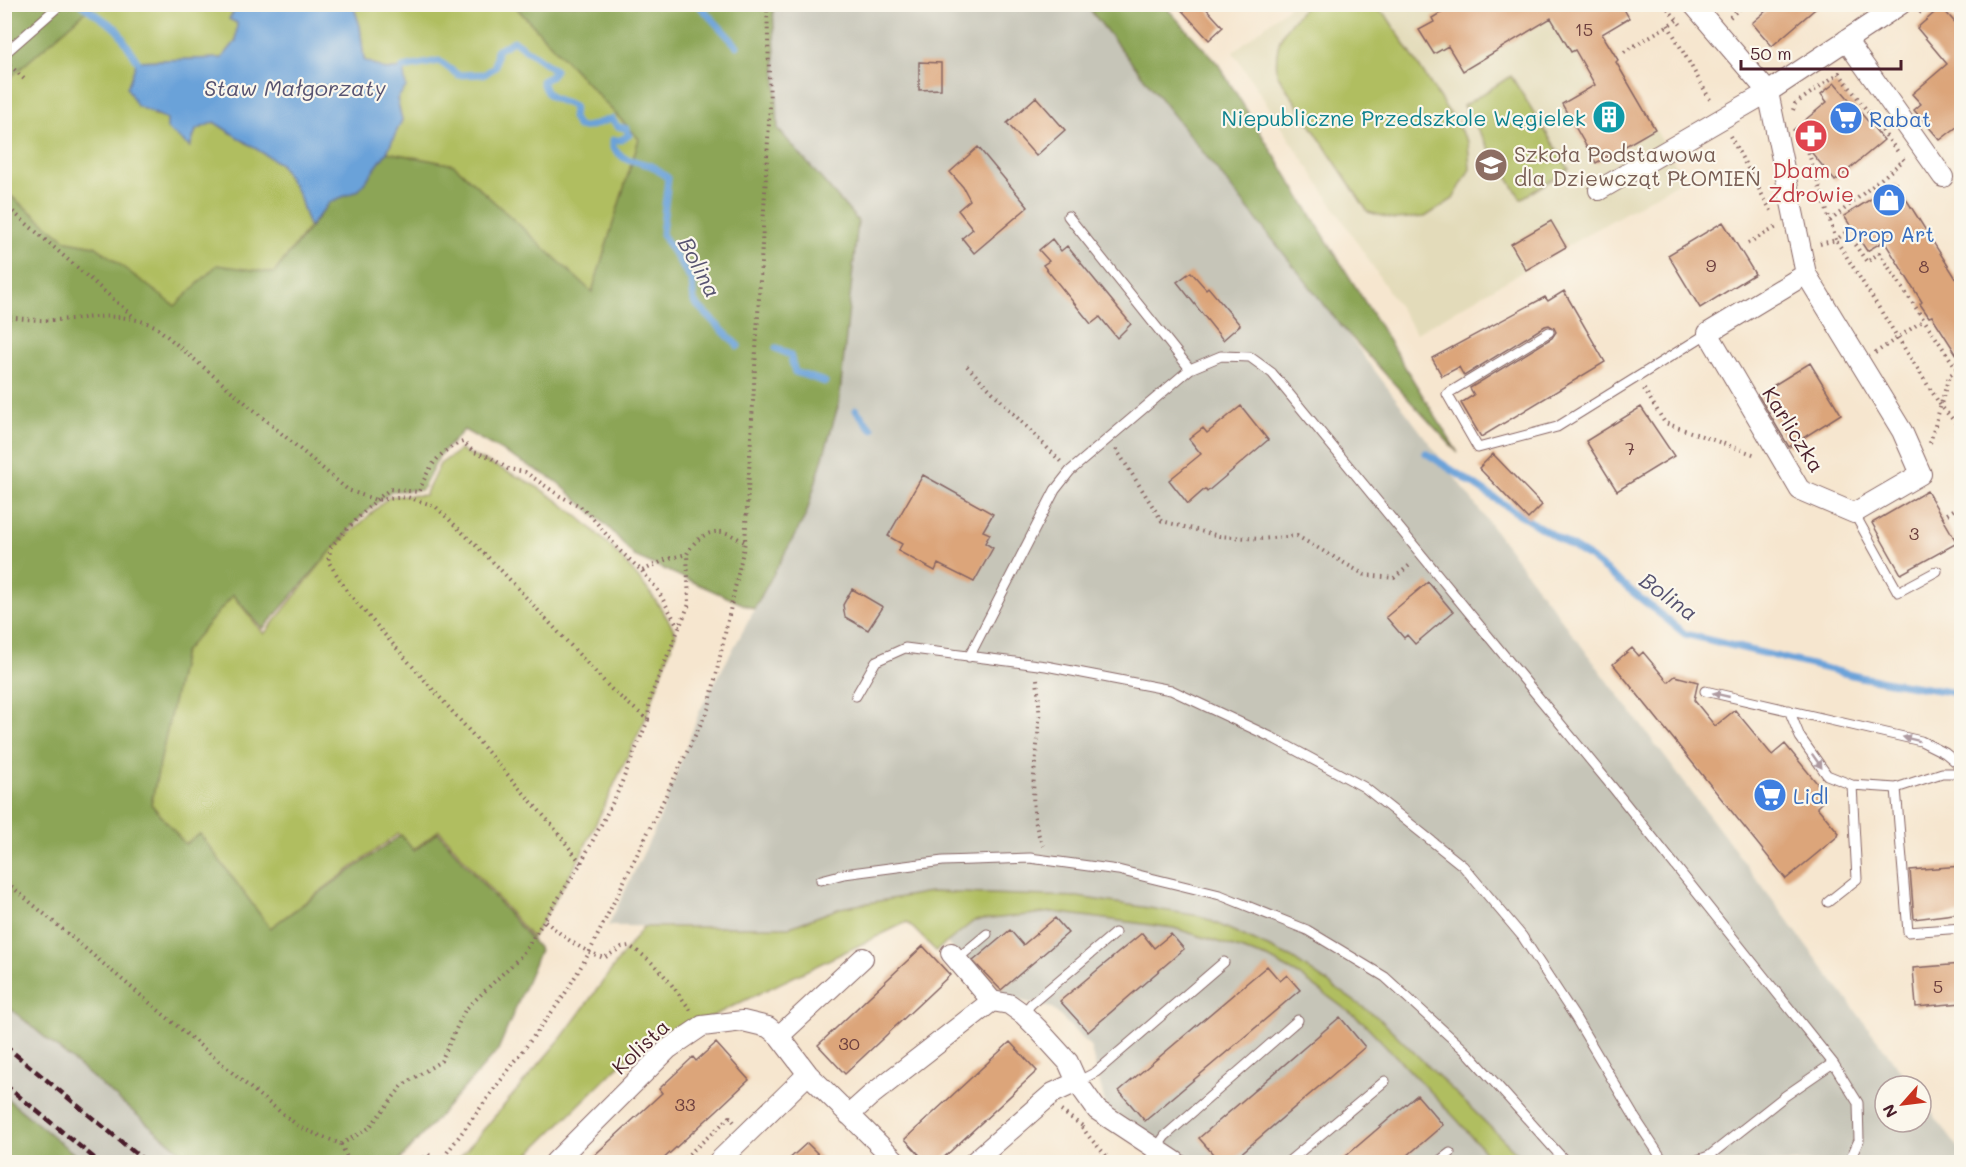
<svg xmlns="http://www.w3.org/2000/svg" width="1966" height="1167" viewBox="0 0 1966 1167" font-family="Mali,sans-serif">
<style>
.built{fill:#e3dbba}
.industrial{fill:#c6c5b8}
.green{fill:#b0be60;stroke:#7d6e46;stroke-width:1.5}
.forest{fill:#8ca556;stroke:#6b6240;stroke-width:1.5}
.water{fill:#6aa2d9;stroke:#5a6082;stroke-width:1.5}
.lines{fill:none;stroke-linecap:round;stroke-linejoin:round}
.stream{stroke:#6aa2d9;stroke-width:7}
.building{fill:#dca57a}
.lane-casing{stroke:#866564;stroke-width:11}
.street-casing{stroke:#866564;stroke-width:22}
.path{stroke:#866564;stroke-width:4;stroke-dasharray:1.5 4.5;stroke-linecap:butt}
.lane{stroke:#fff;stroke-width:9}
.street{stroke:#fff;stroke-width:20}
.rail{stroke:#4a1f2b;stroke-width:4.5;stroke-dasharray:9 4.5;stroke-linecap:butt}
.oneway{fill:#ae9aa0}
.labels{text-anchor:middle;dominant-baseline:central;stroke-width:4.5;stroke-linejoin:round;paint-order:stroke}
.number-label{font-size:18px;fill:#6e403f}
.culture-label{font-size:21px;fill:#0d838f;stroke:#fbf7ec;text-anchor:end}
.shop-label{font-size:21px;fill:#366cbe;stroke:#fbf7ec;text-anchor:start}
.education-label{font-size:21px;fill:#785e54;stroke:#fbf7ec;text-anchor:start}
.health-label{font-size:21px;fill:#be3a42;stroke:#fbf7ec}
.street-label{font-size:21px;fill:#4a1f2b;stroke:#fbf7ec}
.water-label{font-size:22px;font-style:italic;fill:#575371;stroke:#fbf7ec}
</style>
<rect width="100%" height="100%" fill="#fbf7ec"/>
<filter id="ink" filterUnits="userSpaceOnUse"><feTurbulence type="fractalNoise" baseFrequency=".0167" numOctaves="2"/><feDisplacementMap in="SourceGraphic" scale="12" xChannelSelector="R" yChannelSelector="G"/><feConvolveMatrix kernelMatrix="1 2 1 2 8 2 1 2 1" color-interpolation-filters="sRGB"/></filter>
<filter id="wash" filterUnits="userSpaceOnUse"><feTurbulence type="fractalNoise" baseFrequency=".008" numOctaves="4" result="noise"/><feDisplacementMap in="SourceGraphic" scale="24" xChannelSelector="R" yChannelSelector="G"/><feGaussianBlur stdDeviation="1.35" result="paint"/><feColorMatrix in="noise" values="0 0 0 0 0 0 0 0 0 0 0 0 0 0 0 0 0 1.4 0 .05"/><feComposite in="paint" operator="in"/></filter>
<g filter="url(#wash)">
<rect width="100%" height="100%" fill="#f6e6cf"/>
<path class="built" d="M1291,5h330l8,13 -33,19 8,14 7,-3 7,12 -6,4 9,6 63,109 -268,154 -183,-281z"/>
<path class="industrial" d="M773,5h312l257,322 570,759h-27v36h36v-24l40,54v10h-435l-9,-9 -225,-195 -92,-42 -122,-19 -148,-5 -90,16 -50,19 -182,-1 50,-103 42,-113 106,-195 52,-294 -80,-92z
M1053,912l121,16 94,30 31,17 65,48 94,98 36,41h-301l-87,-55 -16,-61 -38,-38 -55,-13 -50,-52 27,-22z
M4,1004l189,158h-118l-70,-58z"/>
<path class="green" d="M93,5h146l-10,14 8,4 -1,18 -14,17 -85,3 16,54 14,4 22,28 7,-17 18,-8 66,42 19,31 10,32 -35,46 -57,-7 -42,41 -80,-61 -28,-5 -62,-50 -1,-109z
M353,5h161l125,134 -47,154 -138,-128 -67,-13 15,-32 -5,-21 6,-31 -17,2 -22,-10 -4,-34z
M1310,5h59l17,10 82,127 2,27 -17,30 -28,18 -31,2 -26,-7 -91,-138c-3,-34 6,-45 29,-68z
M1511,76l58,93 -48,30 -58,-93z
M460,450c21,10 42,19 63,29 59,31 121,96 153,154l-31,87 -68,143 -45,75 -93,-108 -26,20 -15,-16 -128,94 -70,-94 -15,10 -34,-40 33,-152 49,-57 31,39 68,-84 58,-54 35,-1 15,-31z
M930,892l148,5 122,19 92,42 88,61 146,143h-32l-36,-41 -94,-98 -65,-48 -31,-17 -94,-30 -121,-16 -79,9 -38,30 -29,-29 -209,101 -35,22 -12,-11 -130,128h-65l106,-125 81,-110h147l50,-19z"/>
<path class="forest" d="M5,5h88l-88,77z
M514,5h259l5,124 80,92 -19,182 -33,112 -52,94 -120,-53 -24,-27 -54,-48 -92,-51 -24,25 -18,35 -31,1 -31,27 -97,111 -30,-34 -49,57 -33,152 34,40 15,-10 70,94 131,-93 13,16 24,-19 102,118 -42,100 -100,112h-205l-188,-158 -1,-813 63,50 28,5 80,60 42,-41 57,8 56,-71 29,-12 28,-38 67,13 138,127 47,-153z
M1086,5h78l54,59 240,389 -116,-126z
M4,1097h1l79,65h-79z"/>
<path class="water" d="M239,4l114,1 7,21 4,34 22,10 17,-2 3,19 -9,12 5,21 -15,32 -28,38 -29,12 -21,25 -10,-32 -19,-31 -66,-42 -18,8 -6,17 -23,-18v-10l-30,-13 -10,-18 10,-27 85,-3 14,-17 1,-18 -8,-4z"/>
<g class="lines">
<path class="stream" d="M698,4l39,42
M82,5l35,24 20,32
M403,68l36,-7 19,14 27,-1 10,-7 2,-17 17,-9 41,29 -5,7 -8,4c6,22 17,16 32,26l-1,11 5,9c13,2 21,-6 34,-8l5,7 10,3 2,6 -8,5h-8v8l11,10 28,8 16,12 -6,56 30,47 2,21 44,44
M776,348l14,7 5,17 30,10
M856,410l16,19
M1426,453l102,67 61,37 96,77 175,43 102,17"/>
</g>
<g id="blocks">
<path class="building" d="M1176,4h26l21,23 -14,13z
M1455,4h166l8,14 -27,16 16,26 -2,2 39,67 -59,34 -34,-59 33,-19 -20,-35 -4,2 -20,-34 -88,53 -15,-25 -14,8 -15,-24 15,-8 -2,-4z
M1774,4h47l-49,42 -20,-23z
M1941,7l21,23v93l-22,17 -26,-30 7,-6 -9,-10 35,-30 -30,-36z
M919,62l22,1v26l-22,1z
M1835,83l49,57 -49,41 -42,-51 34,-28 -6,-8z
M1036,97l29,33 -29,26 -29,-33z
M978,147l50,60 -54,46 -12,-15 11,-9 -15,-19 12,-10 -7,-13 -13,-15z
M1896,183l66,105v75l-30,-47 -3,1 -9,-13 2,-2 -38,-61 -17,10 -23,-35z
M1551,221l15,26 -40,23 -15,-26z
M1723,222l32,52 -55,34 -32,-53z
M1052,239l9,12 6,-5 64,78 -14,14 -17,-21 -9,7 -48,-59 6,-4 -10,-11z
M1191,272l15,17 2,-2 32,38 -17,15 -46,-58z
M1564,291l41,71 -124,75 -20,-34 13,-8 -4,-7 82,-50 4,-6 -2,-4 -5,-3 -4,1 -81,50 -5,-9 -17,9 -10,-18 113,-61 3,4z
M1810,363l31,51 -52,33 -31,-52z
M1241,406l27,34 -61,52 -2,-3 -17,15 -19,-24 32,-26 -12,-15 14,-11 4,5z
M1641,407l33,49 -57,35 -31,-50z
M1493,454l49,51 -14,14 -49,-51z
M923,475l70,39 -10,17 7,3 -5,9 8,5 -19,34 -36,-18 -3,7 -37,-20 4,-7 -14,-8z
M1927,491l30,52 -56,31 -29,-51z
M1428,582l25,30 -38,32 -8,-9 -3,3 -18,-21z
M852,589l31,18 -15,23 -23,-13 -2,-12z
M1632,648l7,8 4,-4 25,30 7,-6 23,6 -4,18 21,26 20,-16 37,45 13,-11 40,49 -7,5 4,4 -5,5 22,26 -1,3 -52,43 -173,-215z
M1962,866v47l-48,6 -4,-49z
M1055,918l13,15 -67,57 -28,-29 37,-31 13,15z
M1142,933l12,15 17,-14 13,15 -96,83 -28,-31z
M923,946l27,29 -105,99 -27,-29z
M1962,964v39l-46,4 -3,-39z
M1267,966l13,15 7,-6 13,15 -155,131 -26,-30z
M1340,1017l25,30 -134,115h-11l-21,-24z
M1010,1042l27,29 -98,91h-13l-21,-23z
M716,1043l33,37 -33,31 -56,51h-73l75,-69 -3,-4 34,-32 3,4z
M1417,1095l26,30 -43,37h-61z
M807,1143l19,19h-40z"/>
</g>
</g>
<g filter="url(#ink)">
<use href="#blocks" fill-opacity="0" stroke="#866564" stroke-width="1.5"/>
<g class="lines">
<g class="lane-casing">
<path id="lane" d="M4,54l57,-50
M1068,216l122,153
M1549,332l-102,62 31,54 79,-21 151,-94
M1854,513l44,79 39,-21
M969,657l86,-167 15,-19 120,-102 31,-13 29,1 22,16 342,416 219,274 25,40 1,37 -10,22
M1705,691l216,50 24,12 17,14
M856,696l20,-35 29,-13 141,18 125,24 102,48 91,49 99,79 59,70 53,81 60,101 29,44
M1789,710l11,27 27,38 25,10 44,3 46,-15h20
M1896,788l12,144 54,-4
M821,880l23,-6 99,-13 87,-3 88,12 102,25 87,35 78,47 85,78 96,107
M1828,902l29,-23 -5,-94
M957,959l30,-25
M1023,1014l8,-10 84,-71
M1077,1082l19,-10 128,-110
M1155,1150l10,-14 133,-116
M1288,1162l97,-81
M1438,1162l12,-9
M1692,1162l17,-6 76,-60 48,-33"/>
</g>
<g class="street-casing">
<path id="street" d="M1693,4l75,88 133,-88
M1846,40l97,137
M1599,190l169,-98 38,182 96,157 19,43 -67,39 -54,-23 -92,-157 98,-59
M951,953l41,48
M779,1036l84,-78
M849,1115l21,-19 122,-95 17,3 14,10 14,14 31,34 9,20 20,28 79,52
M555,1162l113,-113 34,-23 41,-5 25,6 11,9 29,38 89,88
M718,1162l90,-88
M974,1162l79,-69 24,-11"/>
</g>
<path class="path" d="M1664,4l13,16
M1919,13l12,-9
M1730,17l15,-13
M1668,25l44,78
M1624,52l53,-32 4,5
M10,65l15,15
M1793,110l2,-6 44,-31 59,79
M1730,136l41,75
M1800,144l8,7 28,89 10,-8 21,30 12,-9 78,116
M4,204l131,114
M1830,221l74,-61 -2,-2
M1748,243l29,-16
M1820,244l16,-4 105,166 21,24
M4,317c16,1 32,4 48,3 39,-1 64,-10 103,6l193,164 28,10 31,-3 28,9 62,60 115,124 36,30 -32,76 -35,67 -59,92 -57,55 -24,51 -38,24 -34,43 -28,16 -40,-16 -41,-32 -256,-216
M1875,353l49,-33
M967,366l94,96
M1644,389l21,34 91,32
M1930,443l19,-67 13,-10
M1116,449l46,72 57,15 41,3 37,-3 68,39 29,3 17,-14
M1942,517l20,-12
M642,571l15,18 22,39
M1037,679c1,14 3,28 2,42 -2,42 -14,85 4,125
M648,719l2,-21 39,-94 -2,-50
M581,863l-30,-39 -202,-230 -21,-33 3,-14 14,-16 31,-31 14,-11 29,3c9,-24 20,-42 44,-50l11,10 16,5 18,12 17,3 35,24 20,10 10,9 30,36 22,20 25,-12 20,-5c6,-13 20,-24 35,-22 8,1 16,7 23,10
M545,921c20,17 34,28 59,37l18,-11 7,-1c27,15 44,40 62,65
M1061,1111l23,16
M1082,1127l8,11 22,24
M341,1144l8,18
M917,1154l7,8
M420,1162l8,-8 9,8
M440,1162l123,-165 26,-44 120,-246 36,-165 25,-437 -3,-101
M680,1162l50,-45 4,5"/>
<use href="#lane" class="lane"/>
<use href="#street" class="street"/>
<path class="rail" d="M4,1045l142,117
M4,1084l95,78"/>
</g>
<defs><path id="oneway-solid" d="M-6-.8H1V-3.2L6.5 0L1 3.2V.8H-6Z" transform="scale(1.5)"/></defs>
<g class="oneway">
<use href="#oneway-solid" transform="translate(1721 695) rotate(-167)"/>
<use href="#oneway-solid" transform="translate(1911 739) rotate(-166)"/>
<use href="#oneway-solid" transform="translate(1817 761) rotate(55)"/>
</g>
</g>
<defs>
<g id="building-disc" transform="scale(1.725)"><circle r="9.5" fill="#0f9aa8" stroke="#fbf7ec"/><path d="M-4-6H4V6H1V3H-1V6H-4ZM-2.5-4.3h1.7v1.8h-1.7ZM.8-4.3h1.7v1.8H.8ZM-2.5-1h1.7V.8h-1.7ZM.8-1h1.7V.8H.8Z" fill="#fff"/></g>
<g id="supermarket-disc" transform="scale(1.725)"><circle r="9.5" fill="#3f7fe0" stroke="#fbf7ec"/><path d="M-6-5.5h2.5l.6 2H6L4.5 2H-2.5L-4.4-4H-6ZM-1.5 3.2a1.3 1.3 0 1 0 .1 0ZM3 3.2a1.3 1.3 0 1 0 .1 0Z" fill="#fff"/></g>
<g id="pharmacy-disc" transform="scale(1.725)"><circle r="9.5" fill="#e0444e" stroke="#fbf7ec"/><path d="M-2-6h4v4h4v4h-4v4h-4v-4h-4v-4h4Z" fill="#fff"/></g>
<g id="school-disc" transform="scale(1.725)"><circle r="9.5" fill="#8d6e63" stroke="#fbf7ec"/><path d="M0-5L7-2L0 1L-7-2ZM-4 1L0 2.5L4 1V4Q0 6-4 4Z" fill="#fff"/></g>
<g id="shop-disc" transform="scale(1.725)"><circle r="9.5" fill="#3f7fe0" stroke="#fbf7ec"/><path d="M-5-2.5h2.3a2.7 3.5 0 0 1 5.4 0H5L5.5 6h-11ZM-1.5-2.5h3a1.5 2.3 0 0 0-3 0Z" fill="#fff"/></g>
</defs>
<g fill-rule="evenodd">
<use href="#building-disc" x="1609" y="117"/>
<use href="#supermarket-disc" x="1846" y="118"/>
<use href="#pharmacy-disc" x="1811" y="136"/>
<use href="#school-disc" x="1491" y="165"/>
<use href="#shop-disc" x="1889" y="200"/>
<use href="#supermarket-disc" x="1770" y="795"/>
</g>
<g class="labels">
<g class="number-label">
<text x="1584" y="29">15</text>
<text x="1711" y="265">9</text>
<text x="1924" y="266">8</text>
<text x="1630" y="448">7</text>
<text x="1914" y="533">3</text>
<text x="1938" y="986">5</text>
<text x="849" y="1043">30</text>
<text x="685" y="1104">33</text>
</g>
<g class="culture-label">
<text x="1586" y="117">Niepubliczne Przedszkole Węgielek</text>
</g>
<g class="shop-label">
<text x="1869" y="118">Rabat</text>
<text x="1889" y="233" text-anchor="middle">Drop Art</text>
<text x="1793" y="795">Lidl</text>
</g>
<g class="education-label">
<text x="1514" y="153">Szkoła Podstawowa<tspan x="1514" dy="24">dla Dziewcząt PŁOMIEŃ</tspan></text>
</g>
<g class="health-label">
<text x="1811" y="169">Dbam o<tspan x="1811" dy="24">Zdrowie</tspan></text>
</g>
<g class="street-label">
<text transform="translate(1794 429) rotate(58)">Karliczka</text>
<text transform="translate(640 1046) rotate(-43)">Kolista</text>
</g>
<g class="water-label">
<text x="295" y="87">Staw Małgorzaty</text>
<text transform="translate(700 267) rotate(62)">Bolina</text>
<text transform="translate(1669 596) rotate(36)">Bolina</text>
</g>
</g>
<rect width="1966" height="1167" fill="none" stroke="#fbf7ec" stroke-width="24"/>
<g transform="translate(1903 1104) rotate(242)"><circle r="28" fill="#fbf7ec" stroke="#b4a19f" stroke-width="1.5"/>
<path d="M0-4.5L10 22L0 15L-10 22Z" fill="#c8321e"/>
<text y="-9" font-size="16" font-weight="bold" text-anchor="middle" fill="#4a1f2b">N</text>
</g>
<path d="M1741 60v9h160v-9" fill="none" stroke="#4a1f2b" stroke-width="3"/>
<text x="1750" y="60" font-size="18" fill="#4a1f2b" stroke="#fbf7ec" stroke-width="4.5" paint-order="stroke">50 m</text>
</svg>
